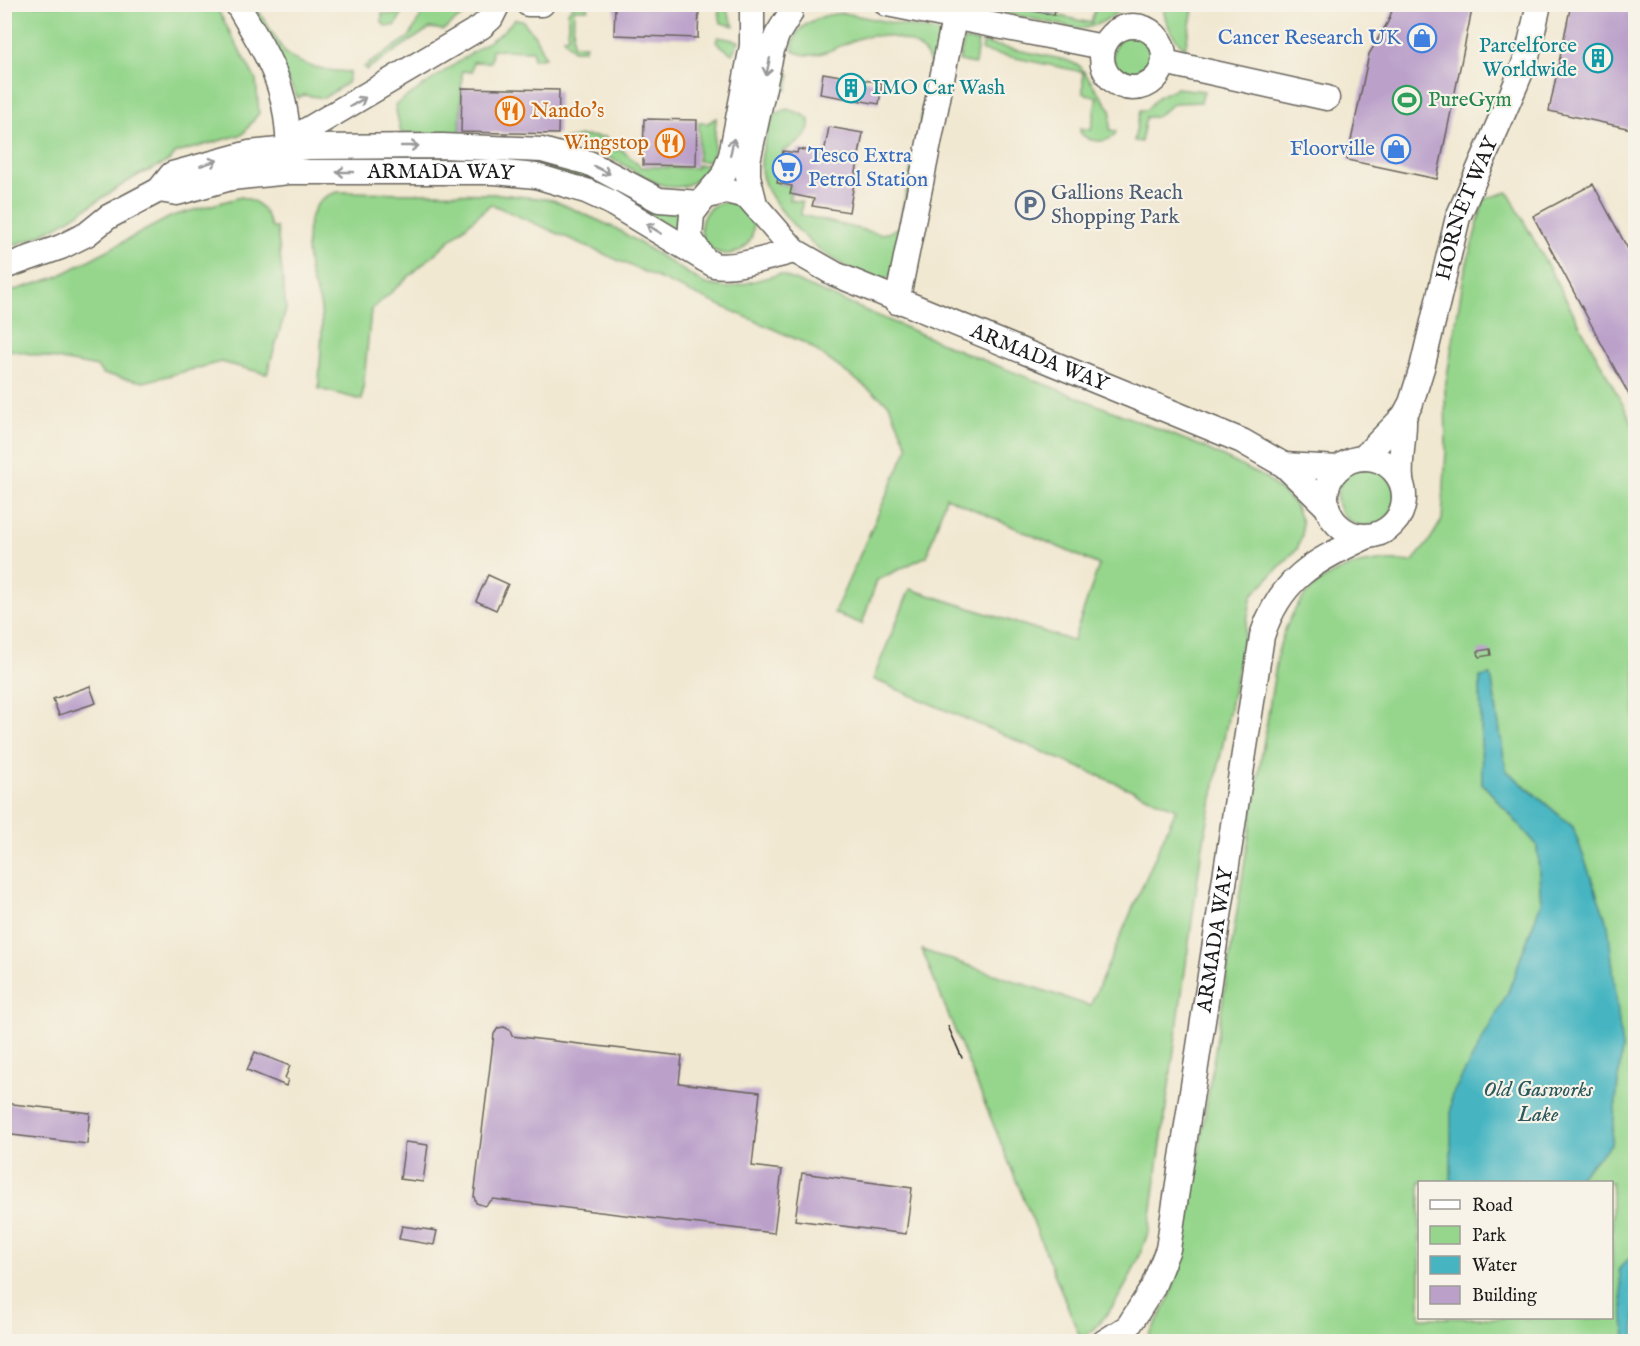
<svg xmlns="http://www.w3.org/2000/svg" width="1640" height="1346" viewBox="0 0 1640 1346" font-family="'IM FELL English',serif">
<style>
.green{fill:#95d68c;stroke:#587954;stroke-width:1.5;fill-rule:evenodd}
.water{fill:#47b5c1;stroke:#32686e;stroke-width:1.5}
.building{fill:#bba1ca}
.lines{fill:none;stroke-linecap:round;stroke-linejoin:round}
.minor-casing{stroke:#67635b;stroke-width:27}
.minor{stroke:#fff;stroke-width:24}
.tram{stroke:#1c1c1c;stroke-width:1.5}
.oneway{stroke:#999}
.labels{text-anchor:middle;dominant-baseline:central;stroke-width:4.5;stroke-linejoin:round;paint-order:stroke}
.shop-label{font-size:21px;fill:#366cbe;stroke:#f7f3e8;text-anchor:end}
.culture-label{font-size:21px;fill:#0d838f;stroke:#f7f3e8;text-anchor:end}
.leisure-label{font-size:21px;fill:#27864d;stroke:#f7f3e8;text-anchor:start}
.food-label{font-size:21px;fill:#c56008;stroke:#f7f3e8;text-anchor:start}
.street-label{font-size:21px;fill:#1c1c1c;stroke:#f7f3e8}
.service-label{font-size:21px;fill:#4e5e75;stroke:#f7f3e8;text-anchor:start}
.water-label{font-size:22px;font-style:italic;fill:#2d595e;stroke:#f7f3e8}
</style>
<rect width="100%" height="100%" fill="#f7f3e8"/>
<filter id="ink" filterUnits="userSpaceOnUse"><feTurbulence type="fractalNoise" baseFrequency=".0167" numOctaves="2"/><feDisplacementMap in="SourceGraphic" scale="12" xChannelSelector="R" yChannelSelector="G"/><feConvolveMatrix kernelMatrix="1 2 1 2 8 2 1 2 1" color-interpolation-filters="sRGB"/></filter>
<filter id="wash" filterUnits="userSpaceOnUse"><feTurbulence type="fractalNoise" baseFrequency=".008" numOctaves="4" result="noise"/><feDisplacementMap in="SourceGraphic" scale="24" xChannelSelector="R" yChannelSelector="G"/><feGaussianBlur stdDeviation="1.35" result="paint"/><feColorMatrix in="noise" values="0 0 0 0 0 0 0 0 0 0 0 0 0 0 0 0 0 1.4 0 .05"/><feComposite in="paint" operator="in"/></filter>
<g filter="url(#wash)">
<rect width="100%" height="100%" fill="#f1e8d1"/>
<path class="green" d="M4,5h211l41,75 3,33 -16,21 -67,19c-8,12 -26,16 -39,23 -44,25 -82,60 -132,71z
M245,5h10l30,48c17,14 43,18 65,19l-3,11 -23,15 -20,-3 -6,3z
M397,5h9l-10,20 -10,2 -4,-5v-9l13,2z
M427,5h50l-34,25 -13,-2 -64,42 -2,-3 45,-30z
M573,5h15v4h-14l-1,36h13l-2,5h-11l-10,-12 5,-1v-25z
M718,5h6l10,21 -13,-3z
M997,5h13l81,18 4,-14h5l1,-4h24c-13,13 -28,22 -46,24l-78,-17z
M1163,5h31l-9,44c-12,-12 -21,-28 -22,-44z
M844,13l98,20 -50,242 -13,8c-44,-20 -72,-37 -101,-77 -8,-12 -16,-23 -17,-37 -1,-18 7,-37 12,-54l14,-6 15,5 7,6c2,17 -12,24 -26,31l-6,32 15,3 -3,14 13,2 -1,13 79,19 8,-1 11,-6 32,-158c-2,-29 -43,-36 -67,-32 -23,5 -46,27 -71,14 -2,-27 30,-37 51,-38z
M515,19l7,1 13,16 10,21 -12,2v-8l-41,-1 -1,12h-18l-1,10 -10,-1 -2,64 -59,-2 -6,-28 106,-72z
M1113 55a21 21 0 1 1 42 0a21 21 0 1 1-42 0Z
M718,37l21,4 -7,13 -16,-12z
M964,40l14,2 -3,22 -16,-3z
M983,43l83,17 14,6 31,44 -1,20 6,1 -2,5c-9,8 -27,6 -34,-4v-4l11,2 6,-33 -14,-4v-21l-101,-21z
M777,69l13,5 -3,16 -13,3z
M1176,88l28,3 -3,11 -26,1 -20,14h-9l-5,25 -7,-1 6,-31h6l13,-14z
M716,118l-3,43h-15l1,-38h9z
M580,136l26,1 5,7v6h11l19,17 56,1v-3h14c-34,45 -64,10 -100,-7 -16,-7 -33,-11 -48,-18z
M509,156l46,8 36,11 87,37 -4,18 -81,-46 -236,-21 1,-6z
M338,192l161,2 54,6 64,29 88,55 23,4 52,-14 183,78 238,94 65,32 28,25 8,19v14l-5,13 -45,46 -51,261 -52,374c-14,40 -33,84 -68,109l-159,-389 168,56 86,-197 -303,-130 37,-90 163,52 26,-76 -153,-68 -19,59 -50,24 -15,44 -28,-11 74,-166 -19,-43 -82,-60 -316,-140 -120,106 -9,90 -43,-11c0,-26 5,-54 2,-80 -1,-12 -9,-23 -11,-35 -5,-29 -8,-74 28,-82z
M1508,192l127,235v914l-410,1 -10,-6 -2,5 -68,1 22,-38 14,-39 97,-613c17,-69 64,-98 134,-90l16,-19 14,-23 4,-69 -1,-63 19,-113 20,-76zM1491,675l15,95 67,57 49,221 -11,96 -37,38h38v136h-192v-136h31l57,-190 33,-89 -4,-58 -55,-62 -2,-105z
M241,197c20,4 24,13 31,31h5l9,81 -19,65 -46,-12 -77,20 -41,-8 -6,-7 -92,-18v-56l52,-16 115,-61z
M701 228a26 26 0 1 1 52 0a26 26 0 1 1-52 0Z
M1337 497a29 29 0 1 1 58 0a29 29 0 1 1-58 0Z"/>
<path class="water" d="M1491,675l15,95 67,57 35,98 14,123 -11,96 -37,38h-123v-85l57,-105 33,-89 -4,-58 -55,-62 -2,-106z
M1635,1253v88h-5l-4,-3 -7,-70z"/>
<g id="blocks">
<path class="building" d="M615,4h84l-1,34 -84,-3z
M1017,4h39l-2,11 -38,-8z
M1571,4h65v126l-87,-19z
M1394,5h79l-36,174 -90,-19 22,-106 19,-32z
M823,73l59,10 -3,21 -59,-10z
M462,88l97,2 -1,44 -97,-2z
M644,119l53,1 -1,46 -53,-1z
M829,127l34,6 -14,79 -37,-6 2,-7 -24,-5 2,-8 -15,-3 6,-32 14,2 1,-4 26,4z
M1593,184l43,80v144l-103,-192z
M488,575l20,9 -12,26 -20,-9z
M1490,649l1,6 -12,2 -1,-6z
M90,686l6,17 -37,12 -6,-16z
M504,1027l6,3 2,6 170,20 -3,27 81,9 -8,74 30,4 -8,63 -281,-34 -8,7 -9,-3 -2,-6 20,-163 4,-6z
M255,1052l35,14 -5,12 3,2 -2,6 -39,-16z
M4,1103l86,10 -3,31 -83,-10z
M405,1142l23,3 -5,37 -23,-3z
M802,1173l110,15 -6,46 -111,-14z
M402,1226l35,5 -3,14 -35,-6z"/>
</g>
</g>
<g filter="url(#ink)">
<use href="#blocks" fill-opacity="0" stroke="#67635b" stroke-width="1.5"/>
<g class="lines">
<g class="minor-casing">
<g id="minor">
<path d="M237,4c34,58 51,82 52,151"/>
<path d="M528,4h14"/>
<path d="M887,4l216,43"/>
<circle cx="1133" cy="57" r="31"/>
<path d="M1164,62l163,36"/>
<path d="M288,141l193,-114 10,-9 7,-14"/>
<path id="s1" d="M159,190l18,3 54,-15 58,-6h206l41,4 50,15 22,10 106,64c22,4 58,-9 81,-14"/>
<path d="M705,197l18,-21 8,-21 21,-109v-38"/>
<path d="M755,204l-7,-28v-15l24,-111 5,-15 13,-21"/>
<path id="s2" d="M704,259l-14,-21 2,-24 13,-17 21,-6 21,5 48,55 40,23 407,167 42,24 43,42"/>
<path d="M4,267l57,-20 26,-13 21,-17 51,-27 13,-16 77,-21 60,-6 133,-1 100,4 47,13 70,37 40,3"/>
<path d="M897,302l60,-298"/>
<circle cx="1365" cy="497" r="39"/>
<path id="s3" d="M1363,458l41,-42 7,-13 11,-35 36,-151 58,-133 11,-27 12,-53"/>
<path d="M1284,465l55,3"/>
<path d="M1401,480c-2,-23 4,-42 3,-64"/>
<path id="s4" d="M1104,1342l24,-15 24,-38 16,-40 94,-613c19,-59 52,-74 104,-99"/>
</g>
</g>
<use href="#minor" class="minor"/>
<path class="tram" d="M948,1026l14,32"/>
</g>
<defs><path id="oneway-shaft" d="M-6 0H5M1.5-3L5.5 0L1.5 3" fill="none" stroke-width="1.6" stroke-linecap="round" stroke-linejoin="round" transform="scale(1.5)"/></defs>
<g class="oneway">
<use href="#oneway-shaft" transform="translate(768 67) rotate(102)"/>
<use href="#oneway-shaft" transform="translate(358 102) rotate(-31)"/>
<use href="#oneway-shaft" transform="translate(410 146)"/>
<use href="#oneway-shaft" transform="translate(732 147) rotate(-78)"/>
<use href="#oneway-shaft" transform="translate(209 163) rotate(-18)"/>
<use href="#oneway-shaft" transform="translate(602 170) rotate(26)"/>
<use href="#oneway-shaft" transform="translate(345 172) rotate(180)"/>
<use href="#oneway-shaft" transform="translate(654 229) rotate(-149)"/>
</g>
</g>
<defs>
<g id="shop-ring" transform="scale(1.5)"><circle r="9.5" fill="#f7f3e8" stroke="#3f7fe0" stroke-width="1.5"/><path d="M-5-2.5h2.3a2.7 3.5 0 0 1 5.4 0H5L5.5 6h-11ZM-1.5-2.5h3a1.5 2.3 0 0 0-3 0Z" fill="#3f7fe0"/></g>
<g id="building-ring" transform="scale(1.5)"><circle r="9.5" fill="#f7f3e8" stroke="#0f9aa8" stroke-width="1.5"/><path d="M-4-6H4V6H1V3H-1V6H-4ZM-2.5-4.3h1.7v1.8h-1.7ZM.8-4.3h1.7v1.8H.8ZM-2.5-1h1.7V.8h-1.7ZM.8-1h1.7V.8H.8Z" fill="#0f9aa8"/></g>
<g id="stadium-ring" transform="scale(1.5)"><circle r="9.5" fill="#f7f3e8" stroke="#2e9e5b" stroke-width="1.5"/><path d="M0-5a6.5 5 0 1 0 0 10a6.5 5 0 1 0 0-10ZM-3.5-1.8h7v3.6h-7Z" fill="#2e9e5b"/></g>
<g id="restaurant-ring" transform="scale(1.5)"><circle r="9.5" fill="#f7f3e8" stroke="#e8710a" stroke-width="1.5"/><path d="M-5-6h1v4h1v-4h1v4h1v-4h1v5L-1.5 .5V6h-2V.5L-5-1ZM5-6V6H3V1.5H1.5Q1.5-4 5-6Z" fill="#e8710a"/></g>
<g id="supermarket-ring" transform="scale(1.5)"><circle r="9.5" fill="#f7f3e8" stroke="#3f7fe0" stroke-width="1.5"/><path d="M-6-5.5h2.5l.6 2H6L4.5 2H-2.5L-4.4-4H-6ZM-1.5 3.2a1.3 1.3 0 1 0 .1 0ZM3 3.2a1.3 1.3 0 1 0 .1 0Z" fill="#3f7fe0"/></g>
<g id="parking-ring" transform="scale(1.5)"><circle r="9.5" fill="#f7f3e8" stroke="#5c6f8a" stroke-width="1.5"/><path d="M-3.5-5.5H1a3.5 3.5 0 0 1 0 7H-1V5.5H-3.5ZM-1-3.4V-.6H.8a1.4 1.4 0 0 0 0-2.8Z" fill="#5c6f8a"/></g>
</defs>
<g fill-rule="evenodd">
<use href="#shop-ring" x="1422" y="38"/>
<use href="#building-ring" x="1598" y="58"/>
<use href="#building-ring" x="851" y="88"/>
<use href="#stadium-ring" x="1407" y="100"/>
<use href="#restaurant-ring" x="510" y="111"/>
<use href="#restaurant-ring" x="670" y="143"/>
<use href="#shop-ring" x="1396" y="149"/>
<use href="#supermarket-ring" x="787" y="168"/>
<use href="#parking-ring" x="1030" y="205"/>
</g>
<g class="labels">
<g class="shop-label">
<text x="1401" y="38">Cancer Research UK</text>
<text x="1375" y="149">Floorville</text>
<text x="808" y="156" text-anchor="start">Tesco Extra<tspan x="808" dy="24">Petrol Station</tspan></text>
</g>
<g class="culture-label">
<text x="1577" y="46">Parcelforce<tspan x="1577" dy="24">Worldwide</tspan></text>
<text x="872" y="88" text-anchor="start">IMO Car Wash</text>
</g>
<g class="leisure-label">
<text x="1428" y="100">PureGym</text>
</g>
<g class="food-label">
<text x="531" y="111">Nando's</text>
<text x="649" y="143" text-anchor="end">Wingstop</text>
</g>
<g class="street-label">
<text stroke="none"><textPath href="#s1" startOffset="284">ARMADA WAY</textPath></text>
<text stroke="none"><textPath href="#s3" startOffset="276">HORNET WAY</textPath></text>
<text stroke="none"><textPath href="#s2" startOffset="454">ARMADA WAY</textPath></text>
<text stroke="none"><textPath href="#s4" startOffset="429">ARMADA WAY</textPath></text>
</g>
<g class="service-label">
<text x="1051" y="193">Gallions Reach<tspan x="1051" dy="24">Shopping Park</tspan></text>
</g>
<g class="water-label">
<text x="1538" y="1090">Old Gasworks<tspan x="1538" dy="25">Lake</tspan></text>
</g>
</g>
<rect width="1640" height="1346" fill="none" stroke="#f7f3e8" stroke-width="24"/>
<rect x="1418" y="1181" width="195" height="138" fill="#f7f3e8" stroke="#9f9d96" stroke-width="1.5"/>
<rect x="1430" y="1200" width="30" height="9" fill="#ffffff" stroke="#9f9d96" stroke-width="1.5"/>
<text x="1472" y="1211" font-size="18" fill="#1c1c1c">Road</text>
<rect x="1430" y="1226" width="30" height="18" fill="#95d68c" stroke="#9f9d96" stroke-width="1.5"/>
<text x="1472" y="1241" font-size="18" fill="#1c1c1c">Park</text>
<rect x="1430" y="1256" width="30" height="18" fill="#47b5c1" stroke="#9f9d96" stroke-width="1.5"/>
<text x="1472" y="1271" font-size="18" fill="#1c1c1c">Water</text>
<rect x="1430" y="1286" width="30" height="18" fill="#bba1ca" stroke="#9f9d96" stroke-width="1.5"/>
<text x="1472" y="1301" font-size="18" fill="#1c1c1c">Building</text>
</svg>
